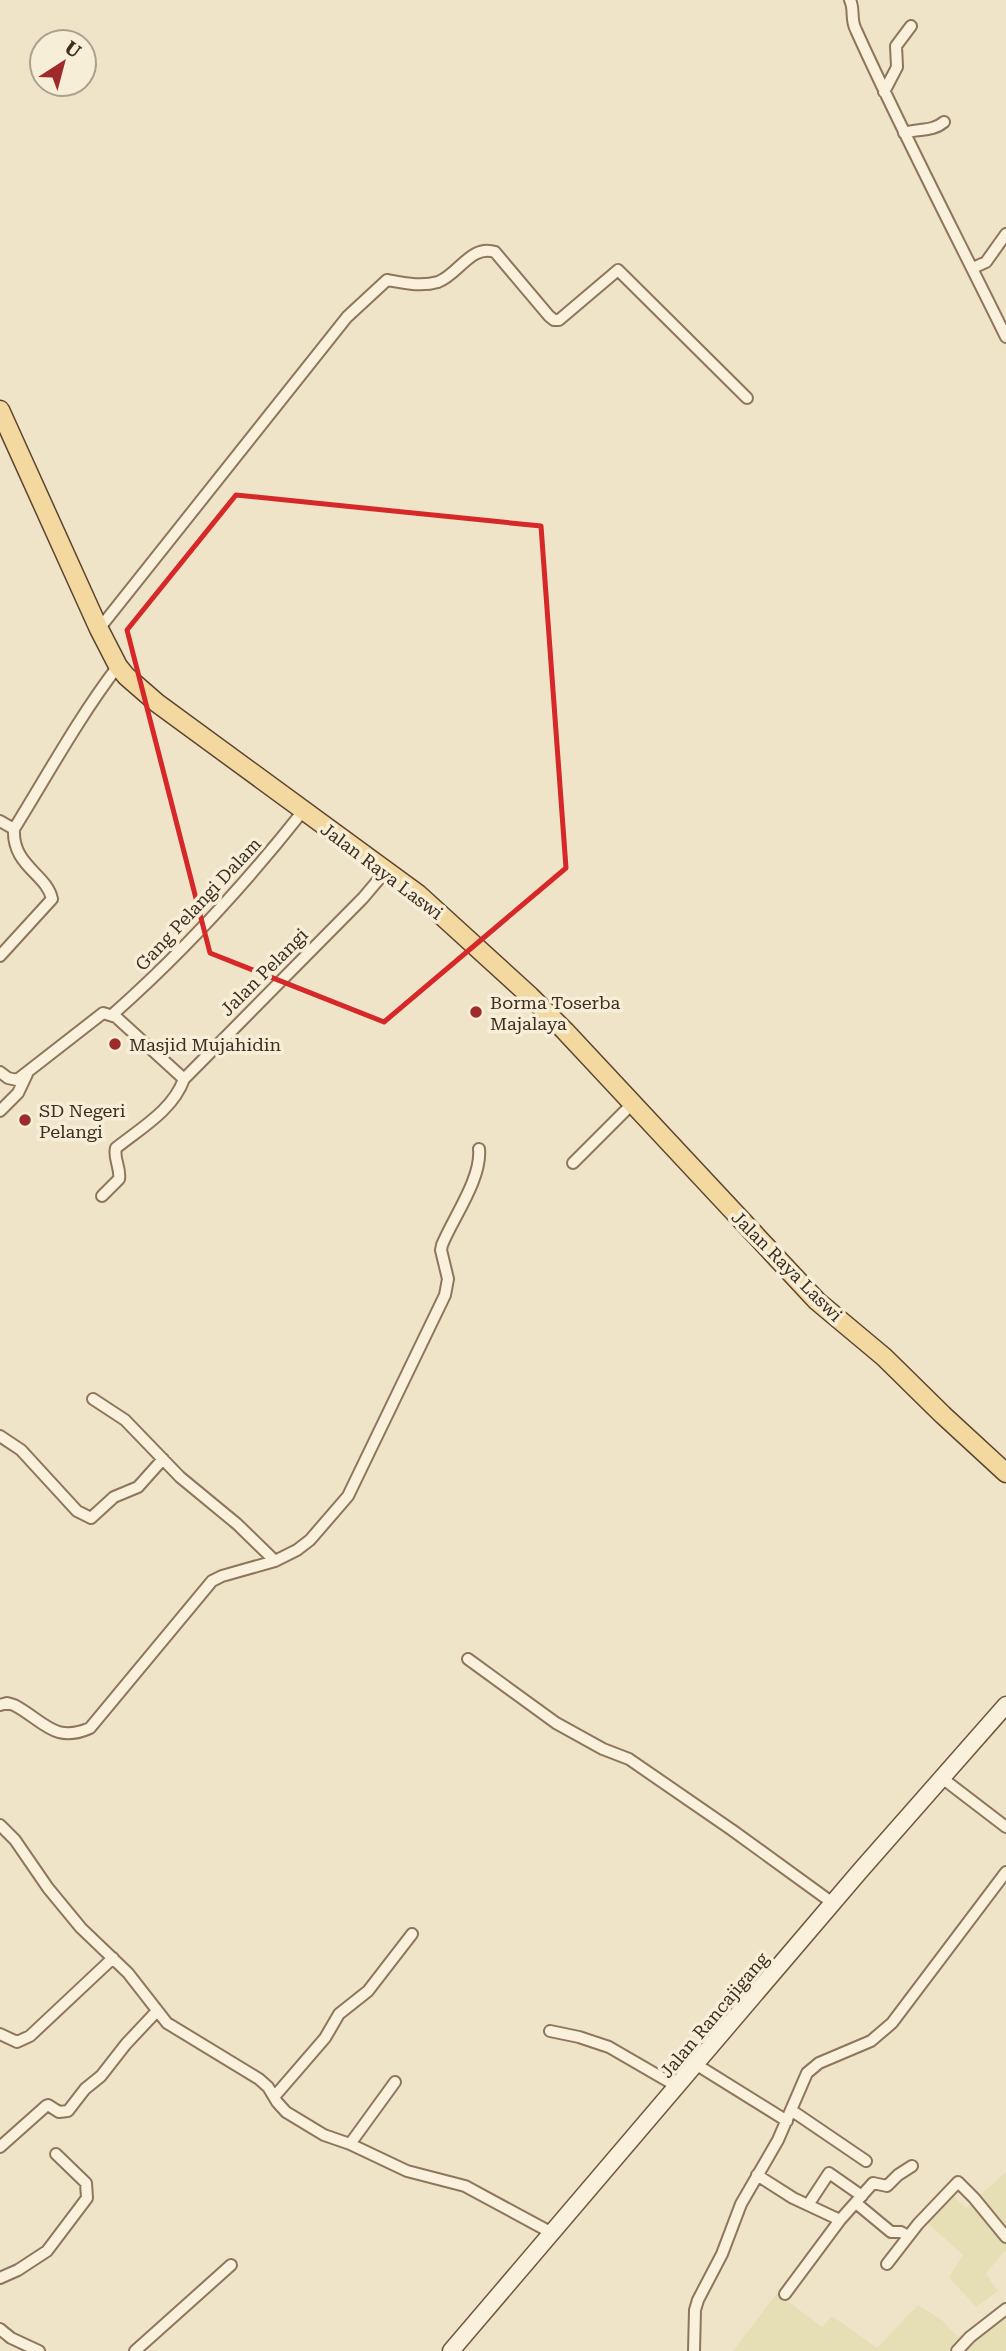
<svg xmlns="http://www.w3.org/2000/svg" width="1006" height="2351" viewBox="0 0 1006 2351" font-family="'Roboto Serif',serif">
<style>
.farmland{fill:#e6deb5}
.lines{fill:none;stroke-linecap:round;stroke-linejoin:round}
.minor-casing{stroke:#8d765c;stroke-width:14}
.secondary-casing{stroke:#6f573f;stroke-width:19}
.primary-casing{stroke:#5b4430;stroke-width:21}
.minor{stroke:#faf1dc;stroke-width:10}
.secondary{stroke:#faf1dc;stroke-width:16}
.primary{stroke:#f3d9a0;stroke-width:18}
.marked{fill:none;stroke:#d62828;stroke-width:5;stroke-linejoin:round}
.poi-dot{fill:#9e2a2b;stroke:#f7eed8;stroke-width:2.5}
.labels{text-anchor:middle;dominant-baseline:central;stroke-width:7;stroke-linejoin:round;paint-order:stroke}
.street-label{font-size:18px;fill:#3d2e20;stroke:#f7eed8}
.poi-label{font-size:18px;fill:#3d2e20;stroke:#f7eed8;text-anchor:start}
</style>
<rect width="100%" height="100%" fill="#f0e4c8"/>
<path class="farmland" d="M1006,2172v80l-2,-1 -18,23 12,17 -22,16 -27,-30 14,-22 -41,-37 24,-29 20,19z
M777,2293l45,34 10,-11 45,32 41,-43 24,15 16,17 48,-34v48h-273z"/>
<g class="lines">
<g class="minor-casing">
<path id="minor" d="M850,0c5,10 0,19 6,30 47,104 100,205 150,307
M884,92l13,-25 -1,-21 15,-20
M904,133c15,-5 28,-1 40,-11
M973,268l13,-6 20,-28
M99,629l248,-312 40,-37c17,3 34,7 51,2 20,-7 33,-38 57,-30l54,64 5,4h5l59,-50 129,128
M0,821l14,8c34,-55 65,-112 104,-163
M0,956l52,-57c-5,-25 -40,-33 -38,-70
M112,1015c69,-61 134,-132 191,-204
M0,1072l8,6 9,2 86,-67 13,4 68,62 179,-181 22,-26
M0,1111l18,-18 9,-19
M573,1163l59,-59
M102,1196l17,-17c2,-11 -6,-21 -3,-31 25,-20 57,-38 68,-69
M93,1399l32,21 55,57 57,47 38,37
M0,1436l21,14 56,61 14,7 23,-21 24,-10 25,-28
M468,1659l88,64 47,26 26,10 103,71 102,74
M0,1705l7,-2 7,2c29,15 40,39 76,23l122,-147 10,-5 53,-15 22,-11 13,-10 38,-44 97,-201 3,-16 -7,-29 1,-5c11,-27 40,-67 37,-96
M942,1778l64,49
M0,1825l15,15 33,48 33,40 47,45 39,50 92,56 9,8 9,15 9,10 38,23 26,9 57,27 58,15 87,47
M550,2031l29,6 30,10 69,40
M0,2034l17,8 13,-6 83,-78
M697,2065l90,56
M274,2097l51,-59 14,-24 29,-23 44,-57
M791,2110l75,51
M350,2144l45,-62
M0,2147l46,-41 2,-1 11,7 9,-1 17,-22 16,-13 25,-32 31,-33
M757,2175l36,23 47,22 33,-37 14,3 11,-11 14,-9
M856,2203l35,29h10l7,4
M808,2205l21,-32 33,23
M887,2264l31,-40 40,-42 16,16 32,39
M0,2278l18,-8 29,-19 40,-53 -1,-15 -30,-29
M785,2294l55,-74
M0,2329l11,9 28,13
M135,2351l96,-86
M694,2351l1,-41 3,-10 24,-46 19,-50 37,-64 29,-67 12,-10 52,-22 21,-18 114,-151
M957,2351l13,-14 36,-28"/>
</g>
<g class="secondary-casing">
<path id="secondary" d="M451,2351l409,-480 146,-166"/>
</g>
<g class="primary-casing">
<path id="primary" d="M0,410l99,219 19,37 8,10 31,27 261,191 112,102 35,35 252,270 67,56 59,58 63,58"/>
</g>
<use href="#minor" class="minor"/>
<use href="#secondary" class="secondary"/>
<use href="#primary" class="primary"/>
</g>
<path class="marked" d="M236,495l305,31 25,342 -182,154 -174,-69 -83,-323z"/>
<g class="poi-dot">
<circle cx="476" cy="1012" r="7"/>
<circle cx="115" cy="1044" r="7"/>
<circle cx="25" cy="1120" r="7"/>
</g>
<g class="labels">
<g class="street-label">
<text transform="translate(382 871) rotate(37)">Jalan Raya Laswi</text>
<text transform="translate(198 904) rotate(-47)">Gang Pelangi Dalam</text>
<text transform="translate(264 972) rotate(-45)">Jalan Pelangi</text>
<text transform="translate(787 1266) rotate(45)">Jalan Raya Laswi</text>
<text transform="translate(714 2015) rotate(-50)">Jalan Rancajigang</text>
</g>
<g class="poi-label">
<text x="490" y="1002">Borma Toserba<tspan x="490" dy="21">Majalaya</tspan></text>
<text x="129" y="1044">Masjid Mujahidin</text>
<text x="39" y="1110">SD Negeri<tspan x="39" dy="21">Pelangi</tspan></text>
</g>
</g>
<g transform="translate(63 63) rotate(36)"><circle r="33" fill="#f7eed8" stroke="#ada18e" stroke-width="2"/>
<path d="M0-5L12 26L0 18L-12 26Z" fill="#9e2a2b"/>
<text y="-10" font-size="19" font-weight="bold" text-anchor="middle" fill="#3d2e20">U</text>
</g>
</svg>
